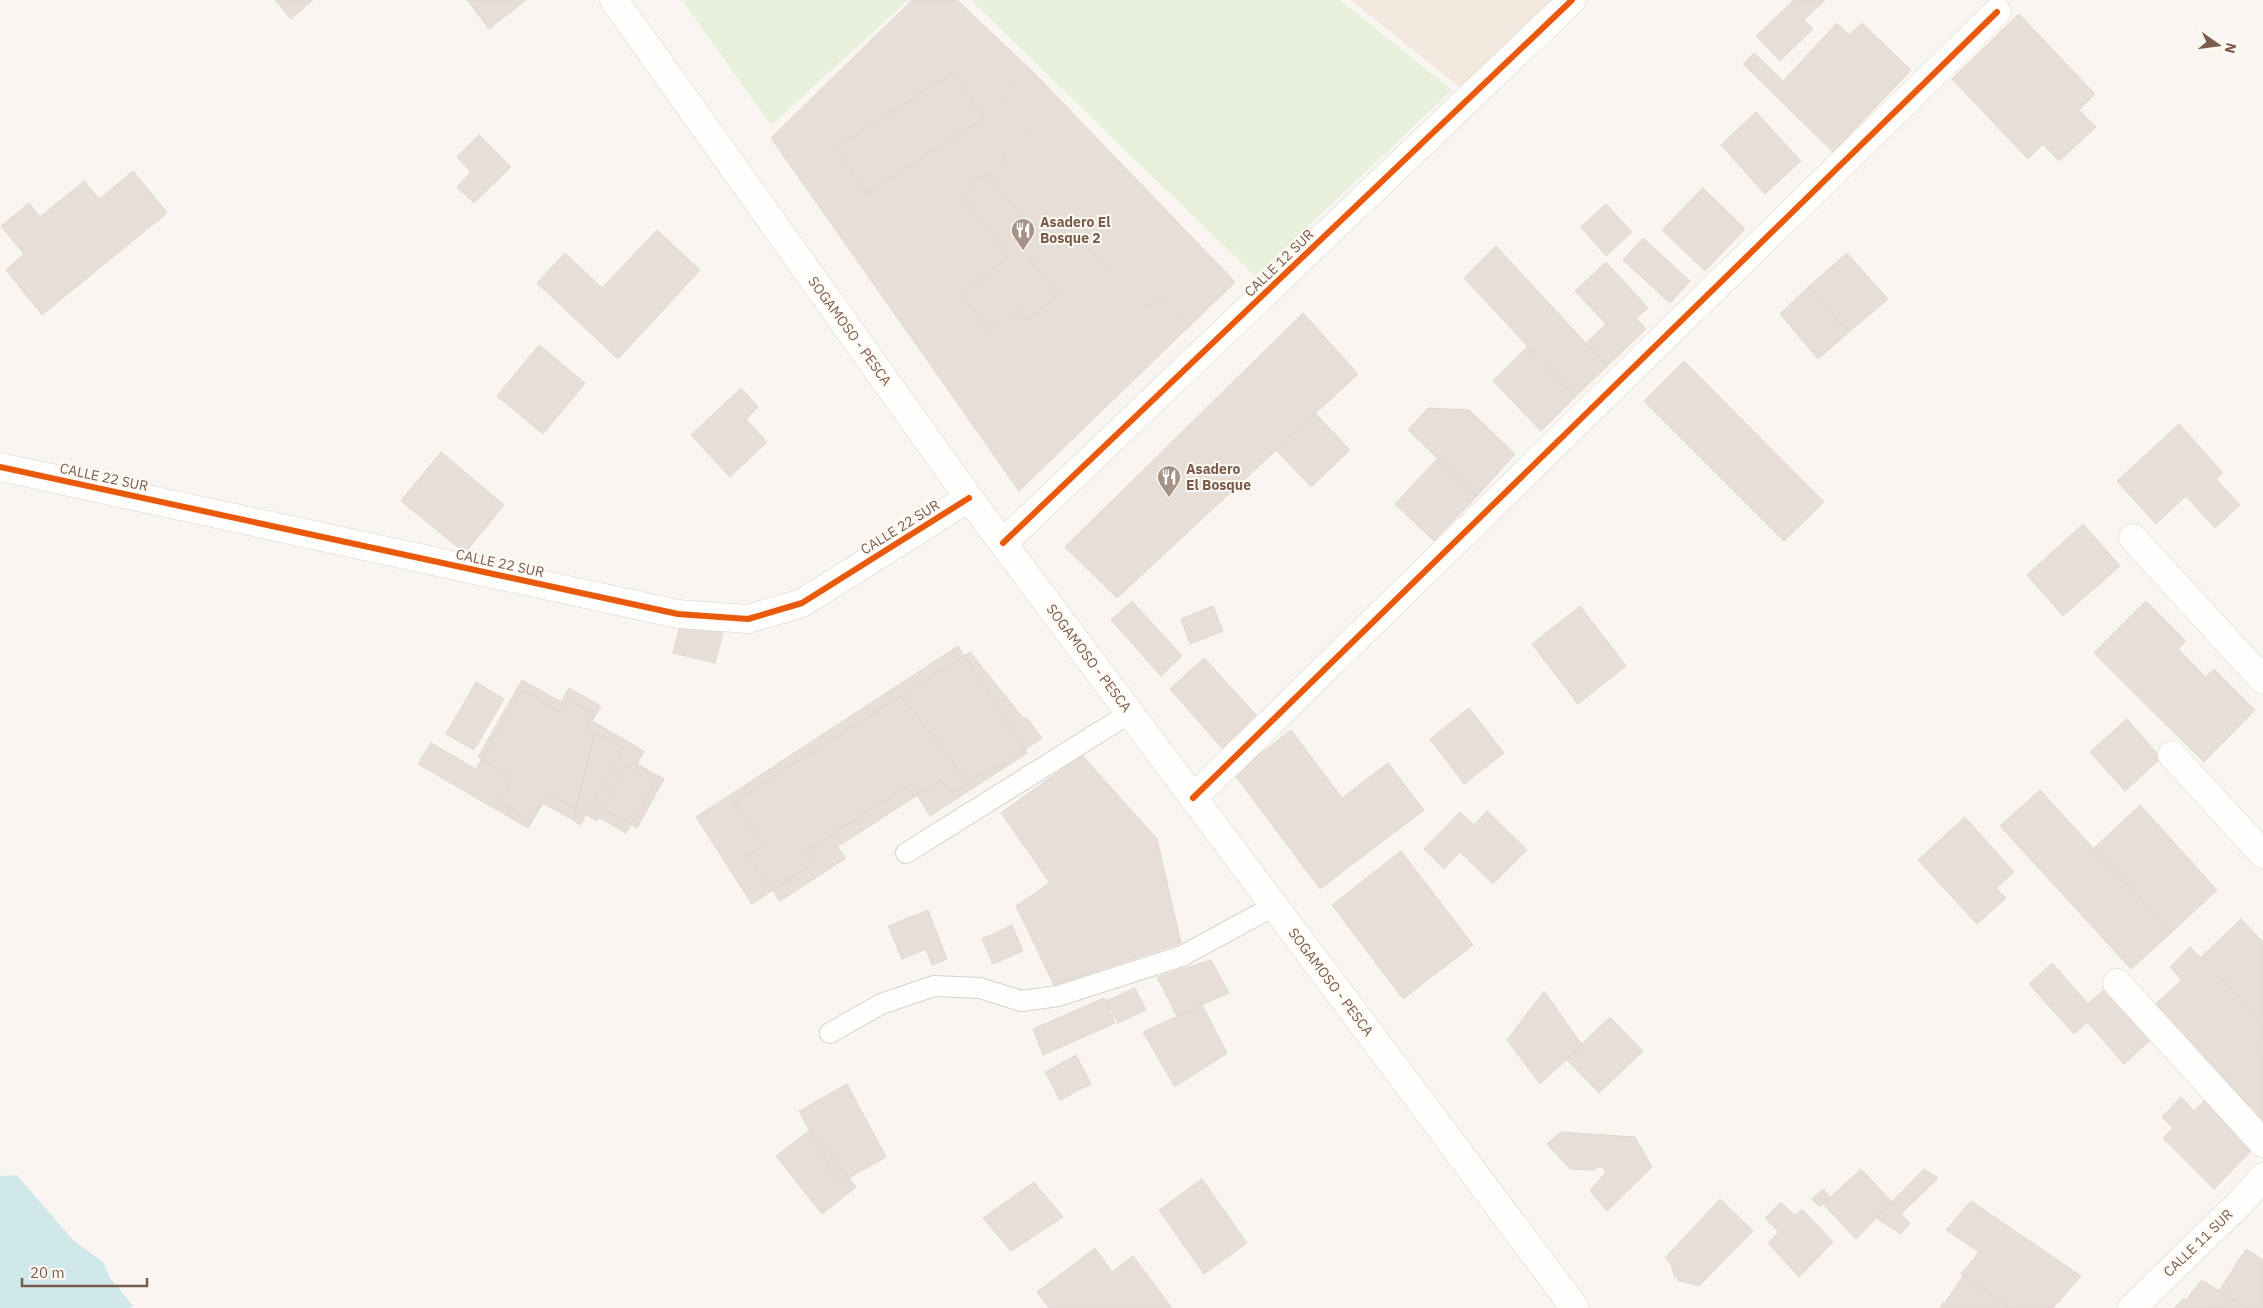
<svg xmlns="http://www.w3.org/2000/svg" width="2263" height="1308" viewBox="0 0 2263 1308" font-family="'IBM Plex Sans',sans-serif">
<style>
.residential{fill:#f2e8de}
.green{fill:#e7f0db}
.water{fill:#d0e8ea}
.building{fill:#e6ded7;stroke:#e2d8d2}
.lines{fill:none;stroke-linecap:round;stroke-linejoin:round}
.lane-casing{stroke:#d7d1cb;stroke-width:22}
.street-casing{stroke:#d7d1cb;stroke-width:29}
.secondary-casing{stroke:#d9d2cb;stroke-width:29}
.lane{stroke:#fefefd;stroke-width:20}
.street{stroke:#fefefd;stroke-width:28}
.secondary{stroke:#fefefd;stroke-width:28}
.cycleway-casing{stroke:#fffaf3;stroke-width:9}
.cycleway{stroke:#e8590c;stroke-width:6}
.labels{text-anchor:middle;dominant-baseline:central;stroke-width:4;stroke-linejoin:round;paint-order:stroke}
.poi-label{font-size:14px;font-weight:bold;fill:#7a5c4d;stroke:#fffaf3;text-anchor:start}
.street-label{font-size:14px;fill:#7a5c4d;stroke:#fffaf3}
</style>
<rect width="100%" height="100%" fill="#f9f5f0"/>
<path class="residential" d="M1351,0h204l-91,91z"/>
<path class="green" d="M682,0h226l-137,125z
M971,0h369l112,90 -197,186z"/>
<path class="water" d="M17,1175l56,65 30,22 7,16 23,28 -4,2h-129v-132z"/>
<path class="building" d="M275,0h38l-22,19z
M467,0h59l-37,29z
M912,0h45l74,70 204,212 -216,209 -248,-353z
M1794,0h31l-21,20 9,9 -33,32 -24,-25z
M2019,14l76,80 -16,16 17,17 -37,34 -16,-17 -15,15 -76,-80z
M1837,23l12,12 13,-12 49,47 -78,82 -90,-88 11,-11 29,28z
M1031,70l204,212 -45,43 -30,-31 -15,14 -144,-151 27,-27 -29,-30z
M954,72l29,46 -117,76 -30,-47z
M1756,112l45,49 -36,33 -44,-49z
M479,135l32,32 -37,36 -17,-16 14,-15 -14,-15z
M133,171l34,42 -125,102 -36,-45 18,-16 -23,-28 28,-23 11,14 44,-36 15,18z
M986,172l60,74 -16,14 29,35 -32,25 -9,-11 -28,22 -28,-36 47,-39 -49,-62z
M1703,188l42,41 -40,42 -43,-41z
M1606,204l26,28 -26,24 -25,-29z
M657,230l43,40 -82,89 -81,-76 28,-30 37,35z
M1643,238l47,43 -20,22 -47,-43z
M1496,246l111,120 -32,31 -111,-119z
M1847,253l41,46 -39,33 -40,-46z
M1606,262l42,46 -12,10 10,11 -39,37 -21,-23 20,-19 -31,-33z
M1809,286l40,46 -31,27 -38,-45z
M1303,313l55,61 -241,224 -52,-51z
M539,345l46,38 -42,51 -46,-38z
M1527,347l48,50 -34,34 -48,-50z
M1684,361l140,141 -40,39 -140,-140z
M741,388l17,19 -12,12 21,23 -37,35 -39,-42z
M1428,408l41,2 46,44 -38,42 -69,-66z
M1315,413l35,37 -39,37 -35,-37z
M2179,424l44,49 -7,6 24,26 -25,23 -29,-32 -30,28 -39,-43z
M441,452l63,53 -39,48 -64,-52z
M1438,458l39,38 -43,45 -39,-37z
M2083,524l37,42 -57,50 -36,-41z
M1132,601l50,55 -21,20 -50,-56z
M2146,601l40,40 -52,52 -40,-40z
M1213,606l10,25 -33,13 -9,-25z
M1580,606l46,60 -48,38 -46,-60z
M681,622l42,11 -8,30 -42,-10z
M958,646l69,107 -97,63 -20,-32 -105,68 7,12 -60,40 -56,-87z
M2178,649l28,28 8,-8 41,41 -51,52 -70,-69z
M970,652l54,67 2,-2 16,21 -47,32 -2,-4 -24,16 -68,-86z
M1204,658l54,59 -35,32 -53,-60z
M522,680l39,22 8,-14 32,18 -9,15 52,30 -7,13 27,15 -27,49 -33,-19 -7,12 -50,-28 -15,28 -33,-19 14,-25 -35,-20z
M476,682l28,17 -30,51 -28,-16z
M522,689l38,23 7,-13 28,16 -8,12 8,5 -22,88 -30,-17 -15,25 -110,-64 13,-21 45,26z
M901,696l68,86 -17,12 -11,-14 -104,67 9,11 -66,43 -32,-45 16,-10 -30,-44z
M1469,708l35,45 -40,31 -34,-45z
M2127,719l34,39 -36,33 -35,-39z
M1291,730l51,68 46,-35 36,47 -104,79 -86,-115z
M595,732l29,17 -44,76 -7,-5z
M1082,755l75,84 24,104 -127,42 -38,-79 34,-23 -49,-70z
M627,765l29,17 -30,51 -28,-16z
M2040,790l131,143 -40,36 -131,-143z
M2140,805l77,85 -46,43 -77,-85z
M1487,811l40,39 -34,34 -33,-32 -16,17 -20,-20 36,-37 14,13z
M1965,817l49,55 -18,16 10,10 -29,26 -59,-64z
M1401,851l72,94 -70,54 -71,-94z
M928,910l19,49 -15,6 -6,-16 -24,10 -14,-33z
M2241,919l22,23v80l-62,-65z
M1012,925l11,26 -30,13 -11,-25z
M2190,947l73,75v21l-39,39 -72,-75 30,-27 -12,-13z
M1211,960l18,33 -52,23 -20,-39z
M2052,963l36,41 22,-20 45,52 -31,28 -37,-42 -13,12 -45,-50z
M1135,988l11,22 -28,13 -12,-22z
M1544,991l38,54 -42,39 -33,-44z
M1104,998l11,25 -72,32 -10,-26z
M1202,1005l25,48 -52,34 -32,-55z
M1610,1017l33,34 -44,42 -33,-34z
M2263,1043v80l-39,-41z
M1076,1055l15,29 -31,16 -15,-28z
M847,1084l39,73 -48,27 -39,-73z
M2181,1097l13,14 12,-12 49,48 -41,42 -51,-51 10,-10 -11,-11z
M811,1129l45,58 -34,27 -46,-58z
M1561,1132l74,5 17,30 -45,44 -17,-20 16,-19 -5,-6 -8,4 -23,-1 -23,-25z
M1861,1169l31,33 -36,37 -33,-35z
M1924,1169l14,9 -37,36 9,9 -9,11 -25,-16z
M1202,1179l45,64 -43,31 -45,-64z
M1034,1182l29,35 -52,34 -28,-33z
M1823,1189l7,8 -11,10 -7,-8z
M1720,1199l33,32 -54,55 -22,-6 2,-3 -1,-2 -3,3 -4,-14 -6,-6z
M1971,1201l110,75 -28,32h-42l-50,-34 18,-22 -33,-22z
M1781,1202l14,14 7,-7 31,33 -34,35 -31,-34 11,-11 -14,-14z
M1095,1248l17,24 21,-16 39,52h-123l-12,-16z
M2246,1249l17,11v48h-17l-27,-17z
M1963,1276h1l47,32h-71l3,-5 3,2 -1,-2z
M2201,1281h2l43,26 -72,1 9,-9 3,1z"/>
<g class="lines">
<g class="lane-casing">
<path id="lane" d="M906,853l224,-140
M830,1033l51,-29 53,-18 46,2 41,13 37,-5 124,-40 92,-50"/>
</g>
<g class="street-casing">
<path id="street" d="M0,467l678,147 70,5 54,-16 167,-105
M2133,538l130,142
M1003,543l569,-543
M2172,755l91,99
M1193,798l804,-786
M2117,983l146,160
M2132,1308l110,-107 21,-24"/>
</g>
<g class="secondary-casing">
<path id="secondary" d="M614,0l355,498 606,810"/>
</g>
<use href="#lane" class="lane"/>
<use href="#street" class="street"/>
<use href="#secondary" class="secondary"/>
<g class="cycleway-casing">
<path id="cycleway" d="M0,467l678,147 70,5 54,-16 167,-105
M1003,543l569,-543
M1193,798l804,-786"/>
</g>
<use href="#cycleway" class="cycleway"/>
</g>
<defs>
<g id="restaurant-pin" transform="scale(1.25)"><path d="M0 17L-7.5 6A9.5 9.5 0 1 1 7.5 6Z" fill="#a69286" stroke="#fffaf3"/><path d="M-5-6h1v4h1v-4h1v4h1v-4h1v5L-1.5 .5V6h-2V.5L-5-1ZM5-6V6H3V1.5H1.5Q1.5-4 5-6Z" fill="#fff"/></g>
</defs>
<g fill-rule="evenodd">
<use href="#restaurant-pin" x="1023" y="230"/>
<use href="#restaurant-pin" x="1169" y="477"/>
</g>
<g class="labels">
<g class="poi-label">
<text x="1040" y="222">Asadero El<tspan x="1040" dy="16">Bosque 2</tspan></text>
<text x="1186" y="469">Asadero<tspan x="1186" dy="16">El Bosque</tspan></text>
</g>
<g class="street-label">
<text transform="translate(1279 263) rotate(-44)">CALLE 12 SUR</text>
<text transform="translate(850 331) rotate(54)">SOGAMOSO - PESCA</text>
<text transform="translate(104 477) rotate(12)">CALLE 22 SUR</text>
<text transform="translate(900 527) rotate(-32)">CALLE 22 SUR</text>
<text transform="translate(500 563) rotate(12)">CALLE 22 SUR</text>
<text transform="translate(1089 658) rotate(53)">SOGAMOSO - PESCA</text>
<text transform="translate(1331 982) rotate(53)">SOGAMOSO - PESCA</text>
<text transform="translate(2198 1243) rotate(-44)">CALLE 11 SUR</text>
</g>
</g>
<g transform="translate(2218 45) rotate(104)" stroke="#fffaf3" stroke-width="4" paint-order="stroke">
<path d="M0-4L9 19L0 12L-9 19Z" fill="#7a5c4d"/>
<text y="-8" font-size="14" font-weight="bold" text-anchor="middle" fill="#7a5c4d">N</text>
</g>
<path d="M22 1278v8h125v-8" fill="none" stroke="#7a5c4d" stroke-width="2.5"/>
<text x="30" y="1278" font-size="15" fill="#7a5c4d" stroke="#fffaf3" stroke-width="4" paint-order="stroke">20 m</text>
</svg>
